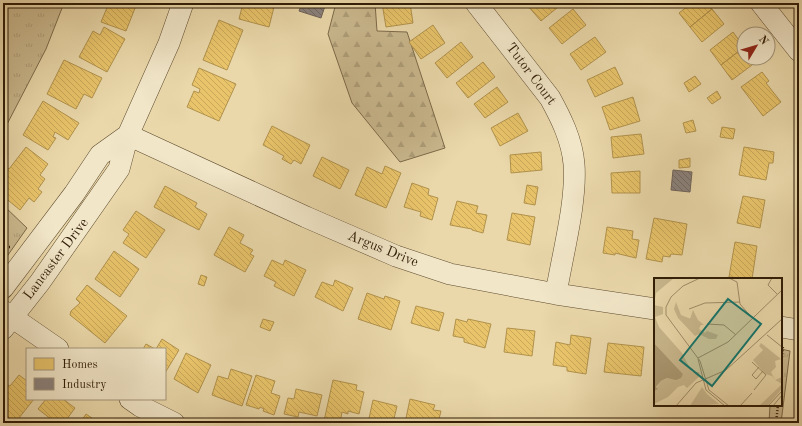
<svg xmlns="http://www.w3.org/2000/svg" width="802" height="426" viewBox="0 0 802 426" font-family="'Old Standard TT',serif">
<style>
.forest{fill:url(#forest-firs);stroke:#7c6a4a}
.park{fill:url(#park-tufts);stroke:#7c6a4a}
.homes{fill:url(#homes-back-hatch);stroke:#b1924c}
.industry{fill:url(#industry-back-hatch);stroke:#6f6359}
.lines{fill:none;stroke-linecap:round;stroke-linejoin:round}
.minor-casing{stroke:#5e4b2f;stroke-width:22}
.path{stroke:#2f1c06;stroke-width:2.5;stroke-dasharray:1 2;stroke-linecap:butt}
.minor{stroke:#f1e6c8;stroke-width:21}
.labels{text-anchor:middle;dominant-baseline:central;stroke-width:4;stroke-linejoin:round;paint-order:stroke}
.street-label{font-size:14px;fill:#2f1c06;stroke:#f1e6c8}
.inset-road{fill:none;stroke:#9f8d68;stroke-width:1}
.view{fill:#0f766e;fill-opacity:0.15;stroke:#0f766e;stroke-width:2}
.inset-edge{fill:none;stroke:#2f1c06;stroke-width:2}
</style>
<defs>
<pattern id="forest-firs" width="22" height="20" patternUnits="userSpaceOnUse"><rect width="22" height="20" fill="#cab88e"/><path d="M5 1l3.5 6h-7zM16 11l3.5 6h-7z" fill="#ae9e79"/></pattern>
<pattern id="park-tufts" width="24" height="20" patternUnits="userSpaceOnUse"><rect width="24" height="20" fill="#cab88e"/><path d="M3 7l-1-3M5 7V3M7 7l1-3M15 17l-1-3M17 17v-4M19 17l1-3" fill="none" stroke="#ae9e79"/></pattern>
<pattern id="homes-back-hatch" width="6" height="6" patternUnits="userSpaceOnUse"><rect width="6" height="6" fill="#e9c46a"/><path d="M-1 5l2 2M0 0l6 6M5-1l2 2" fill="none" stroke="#c8a85a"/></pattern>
<pattern id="industry-back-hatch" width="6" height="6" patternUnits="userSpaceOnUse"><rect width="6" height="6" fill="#8a817c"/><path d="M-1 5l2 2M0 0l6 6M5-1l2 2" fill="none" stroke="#716964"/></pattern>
</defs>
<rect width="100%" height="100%" fill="#ead8aa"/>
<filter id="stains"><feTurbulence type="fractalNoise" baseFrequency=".005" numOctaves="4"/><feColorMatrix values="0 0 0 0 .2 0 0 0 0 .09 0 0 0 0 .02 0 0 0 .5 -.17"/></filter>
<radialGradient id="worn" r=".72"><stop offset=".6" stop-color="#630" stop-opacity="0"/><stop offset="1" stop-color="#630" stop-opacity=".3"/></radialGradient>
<path class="forest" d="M336,3h39l2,28 30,1 38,116 -45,14 -48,-59 -24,-69z"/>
<path class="park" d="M3,3h61l-18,46 -43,83z
M3,205l24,23 -24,34z
M781,349l9,2 -9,72h-12l1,-18h11z"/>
<path class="homes" d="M109,3h28l-11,28 -25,-9z
M243,3h32l-6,24 -30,-8z
M382,3h28l3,20 -27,4z
M529,3h34l-22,18 -14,-16z
M692,3h15l5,6 -22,18 -11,-14z
M573,9l13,16 -24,19 -13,-16z
M712,9l12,15 -22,18 -12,-15z
M219,20l24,10 -16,40 -24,-10z
M433,25l12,18 -24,16 -12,-17z
M104,27l21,12 -18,33 -28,-15 14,-26 7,4z
M733,32l11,15 -23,18 -11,-15z
M595,37l11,15 -25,18 -11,-16z
M461,42l12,15 -26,21 -12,-15z
M744,47v11h9l3,4 -24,18 -11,-15z
M64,60l38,18 -10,20 -8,-4 -8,15 -29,-15z
M483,62l12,15 -27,21 -12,-15z
M615,67l8,17 -28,13 -8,-17z
M199,68l37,16 -17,37 -32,-14 7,-16 5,2 1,-4 -8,-4z
M762,72l7,9 -3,2 15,19 -18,14 -22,-29z
M695,76l6,8 -12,8 -5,-9z
M497,87l11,15 -23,16 -11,-14z
M717,91l4,7 -9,6 -5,-6z
M633,97l7,24 -30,9 -8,-23z
M43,101l36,22 -11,17 -13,-8 -2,5 3,1 -8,12 -25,-15z
M518,113l10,18 -28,15 -9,-18z
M693,120l3,11 -10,2 -3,-10z
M272,126l38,19 -9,19 -7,-4 -3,4 -9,-5 2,-3 -21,-11z
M722,127l13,2 -2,10 -13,-2z
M641,134l3,20 -31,4 -2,-21z
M26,147l22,17 -8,11 5,4 -7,10 4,3 -8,10 -5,-4 -9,12 -17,-14v-32l6,5z
M744,147l30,5 -1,11h-4l-3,17 -27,-5z
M541,152l1,18 -31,3 -1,-18z
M322,157l27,13 -9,19 -27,-13z
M690,158v9l-11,1v-8z
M385,166l16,7 -15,35 -31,-13 12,-28 15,7z
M640,171v22h-28l-1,-20z
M412,183l17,6 -1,6 10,3 -6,22 -12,-4 1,-4 -17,-5z
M527,185l11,2 -3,18 -11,-2z
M165,186l32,17 -2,4 12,7 -8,16 -45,-23z
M743,196l22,4 -5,28 -23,-5z
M457,201l21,5 -2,7 11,2 -4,18 -11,-3v-1l-22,-4z
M136,211l29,19 -19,28 -23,-15 6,-9 -6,-4z
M512,213l23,4 -5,28 -23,-5z
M654,218l33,6 -5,31 -11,-1 -1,3 -7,-1 -1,6 -16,-3z
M229,227l15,8 -4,8 13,7 -3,4 4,2 -9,16 -31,-17z
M607,227l26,4 -1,8 7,1 -3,18 -21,-5v2l-12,-2z
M735,242l22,4 -5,33 -23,-2z
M114,251l25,18 -19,28 -25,-18z
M272,260l11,5 2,-5 21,10 -12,26 -20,-10 2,-4 -12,-6z
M201,275l6,2 -3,9 -6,-2z
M335,280l18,8 -10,23 -28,-14 7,-15 11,4z
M87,285l40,31 -22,27 -35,-28 1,-4 9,-8 -4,-4z
M367,293l17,6 1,-3 15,5 -9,29 -33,-11z
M416,306l28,7 -5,18 -28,-8z
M263,319l11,3 -4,9 -10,-4z
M456,319l11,3 1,-3 23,5 -6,24 -21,-6v-4l-11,-2z
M507,328l28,3 -3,25 -28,-4z
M571,335l20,3 -5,36 -19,-3v-4l-14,-2 3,-23 14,3z
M162,339l17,11 -14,23v-24h-9z
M608,343l36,4 -3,29 -37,-4z
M146,344l9,5h-12z
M186,353l25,12 -13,28 -24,-14z
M231,369l21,7 -10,30 -30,-11 6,-19 10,3z
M19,375l8,6v18h7l-19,24h-3l-9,-8v-24l5,-6 2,1z
M256,375l19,6 -4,12 9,3 -6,19 -11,-4 1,-2 -4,-2 -1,2 -13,-4z
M333,380l24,5 -1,5 8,2 -5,22 -11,-3v3l-6,-2 -2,11 -16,-2z
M296,389l26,6 -5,21 -18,-4 -1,5 -14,-3 4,-16 6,1z
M46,399h17l12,9 -11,15h-8l-18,-14z
M410,399l25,6 -2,5 8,1 -3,12h-33z
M373,400l24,6 -4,17h-25z
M86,414l13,9h-19z
M449,419l16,4h-17z"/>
<path class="industry" d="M302,3h24l-5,15 -22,-7z
M673,170l19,2 -2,20 -19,-2z"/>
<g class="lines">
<g class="minor-casing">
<path id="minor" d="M476,3l74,95c11,20 22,42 24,66 3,38 -12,92 -18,130
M761,3l38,48
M128,135l178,82 90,39 54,18 106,20 99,15
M3,288l71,-94 26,-39 28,-20
M3,311l55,38
M781,327l18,3
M3,329l37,-47 79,-113 9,-34 41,-92 14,-40
M130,399l10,7 34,17"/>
</g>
<path class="path" d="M3,247h7
M781,366l2,-20
M776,423l2,-18"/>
<use href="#minor" class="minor"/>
</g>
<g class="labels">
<g class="street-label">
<text transform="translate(531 74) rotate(53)">Tutor Court</text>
<text transform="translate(383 249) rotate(22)">Argus Drive</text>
<text transform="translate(56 259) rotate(-53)">Lancaster Drive</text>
</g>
</g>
<g transform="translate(654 278)">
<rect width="128" height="128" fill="#ead8aa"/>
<path d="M22,24l5,13 15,6 2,7 7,5 2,-2 11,4 -2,4h-7l-10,-5 -4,2 -17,-18 -4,-9zM107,65l20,16 -6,2 1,6 -5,5 4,8 7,-3v12l-15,17h-8l23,-22 -7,-4 -3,-4 -7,-2 -12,-14 10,-10 -4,-4zM48,109l5,7 12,10 -29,2z" fill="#cab88e"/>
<path d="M0,0h20l-18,15 -2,12 9,2v7l-8,3 4,10 23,26 10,19h7l1,4 -13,12 -3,-3 -6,2 -10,10 -14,7v-13l7,-10 6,-3 8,1 8,-5 -29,-31zM39,32l5,10 6,5h-3l-4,7 -9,-7z" fill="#cab88e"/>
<path d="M0,65l29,31 -2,4 -5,2 -9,-2 -6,3 -5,6 2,2 -4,2z" fill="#aa9872"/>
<path class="inset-road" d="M46,0l-17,8 -12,11 -5,10v8l34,46 9,29 20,16M75,0l8,4 3,22 13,15M118,0l-4,7 9,9M35,31l16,-6 35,-1M53,46l17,1 12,10M113,57l15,12M44,80l30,-16 54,-52M44,81l8,31 19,16M98,84l14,13 -12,15M105,89l-7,8 4,4 7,-8M22,128l20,-23 30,-13 56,-51M86,128l12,-13M114,128l14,-15M119,128l9,-11"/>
<path class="view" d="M74,21l33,25 -49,62 -32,-26z"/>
<rect width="128" height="128" class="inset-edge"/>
</g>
<rect width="802" height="426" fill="none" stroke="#ead8aa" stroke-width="16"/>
<rect x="4" y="4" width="794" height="418" fill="none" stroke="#2f1c06" stroke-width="2"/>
<rect x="8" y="8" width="786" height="410" fill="none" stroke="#2f1c06"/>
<rect x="26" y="348" width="140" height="52" fill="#f1e6c8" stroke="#a3957a"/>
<rect x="34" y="358" width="20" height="12" fill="#e9c46a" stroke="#a3957a"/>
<text x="62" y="368" font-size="12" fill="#2f1c06">Homes</text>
<rect x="34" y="378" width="20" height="12" fill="#8a817c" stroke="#a3957a"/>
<text x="62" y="388" font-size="12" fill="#2f1c06">Industry</text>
<g transform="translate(756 46) rotate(52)"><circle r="19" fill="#f1e6c8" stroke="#a3957a"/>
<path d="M0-3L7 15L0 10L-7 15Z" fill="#8f2418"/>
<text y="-6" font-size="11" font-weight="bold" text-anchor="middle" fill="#2f1c06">N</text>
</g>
<rect width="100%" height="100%" filter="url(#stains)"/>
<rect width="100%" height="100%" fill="url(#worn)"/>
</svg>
